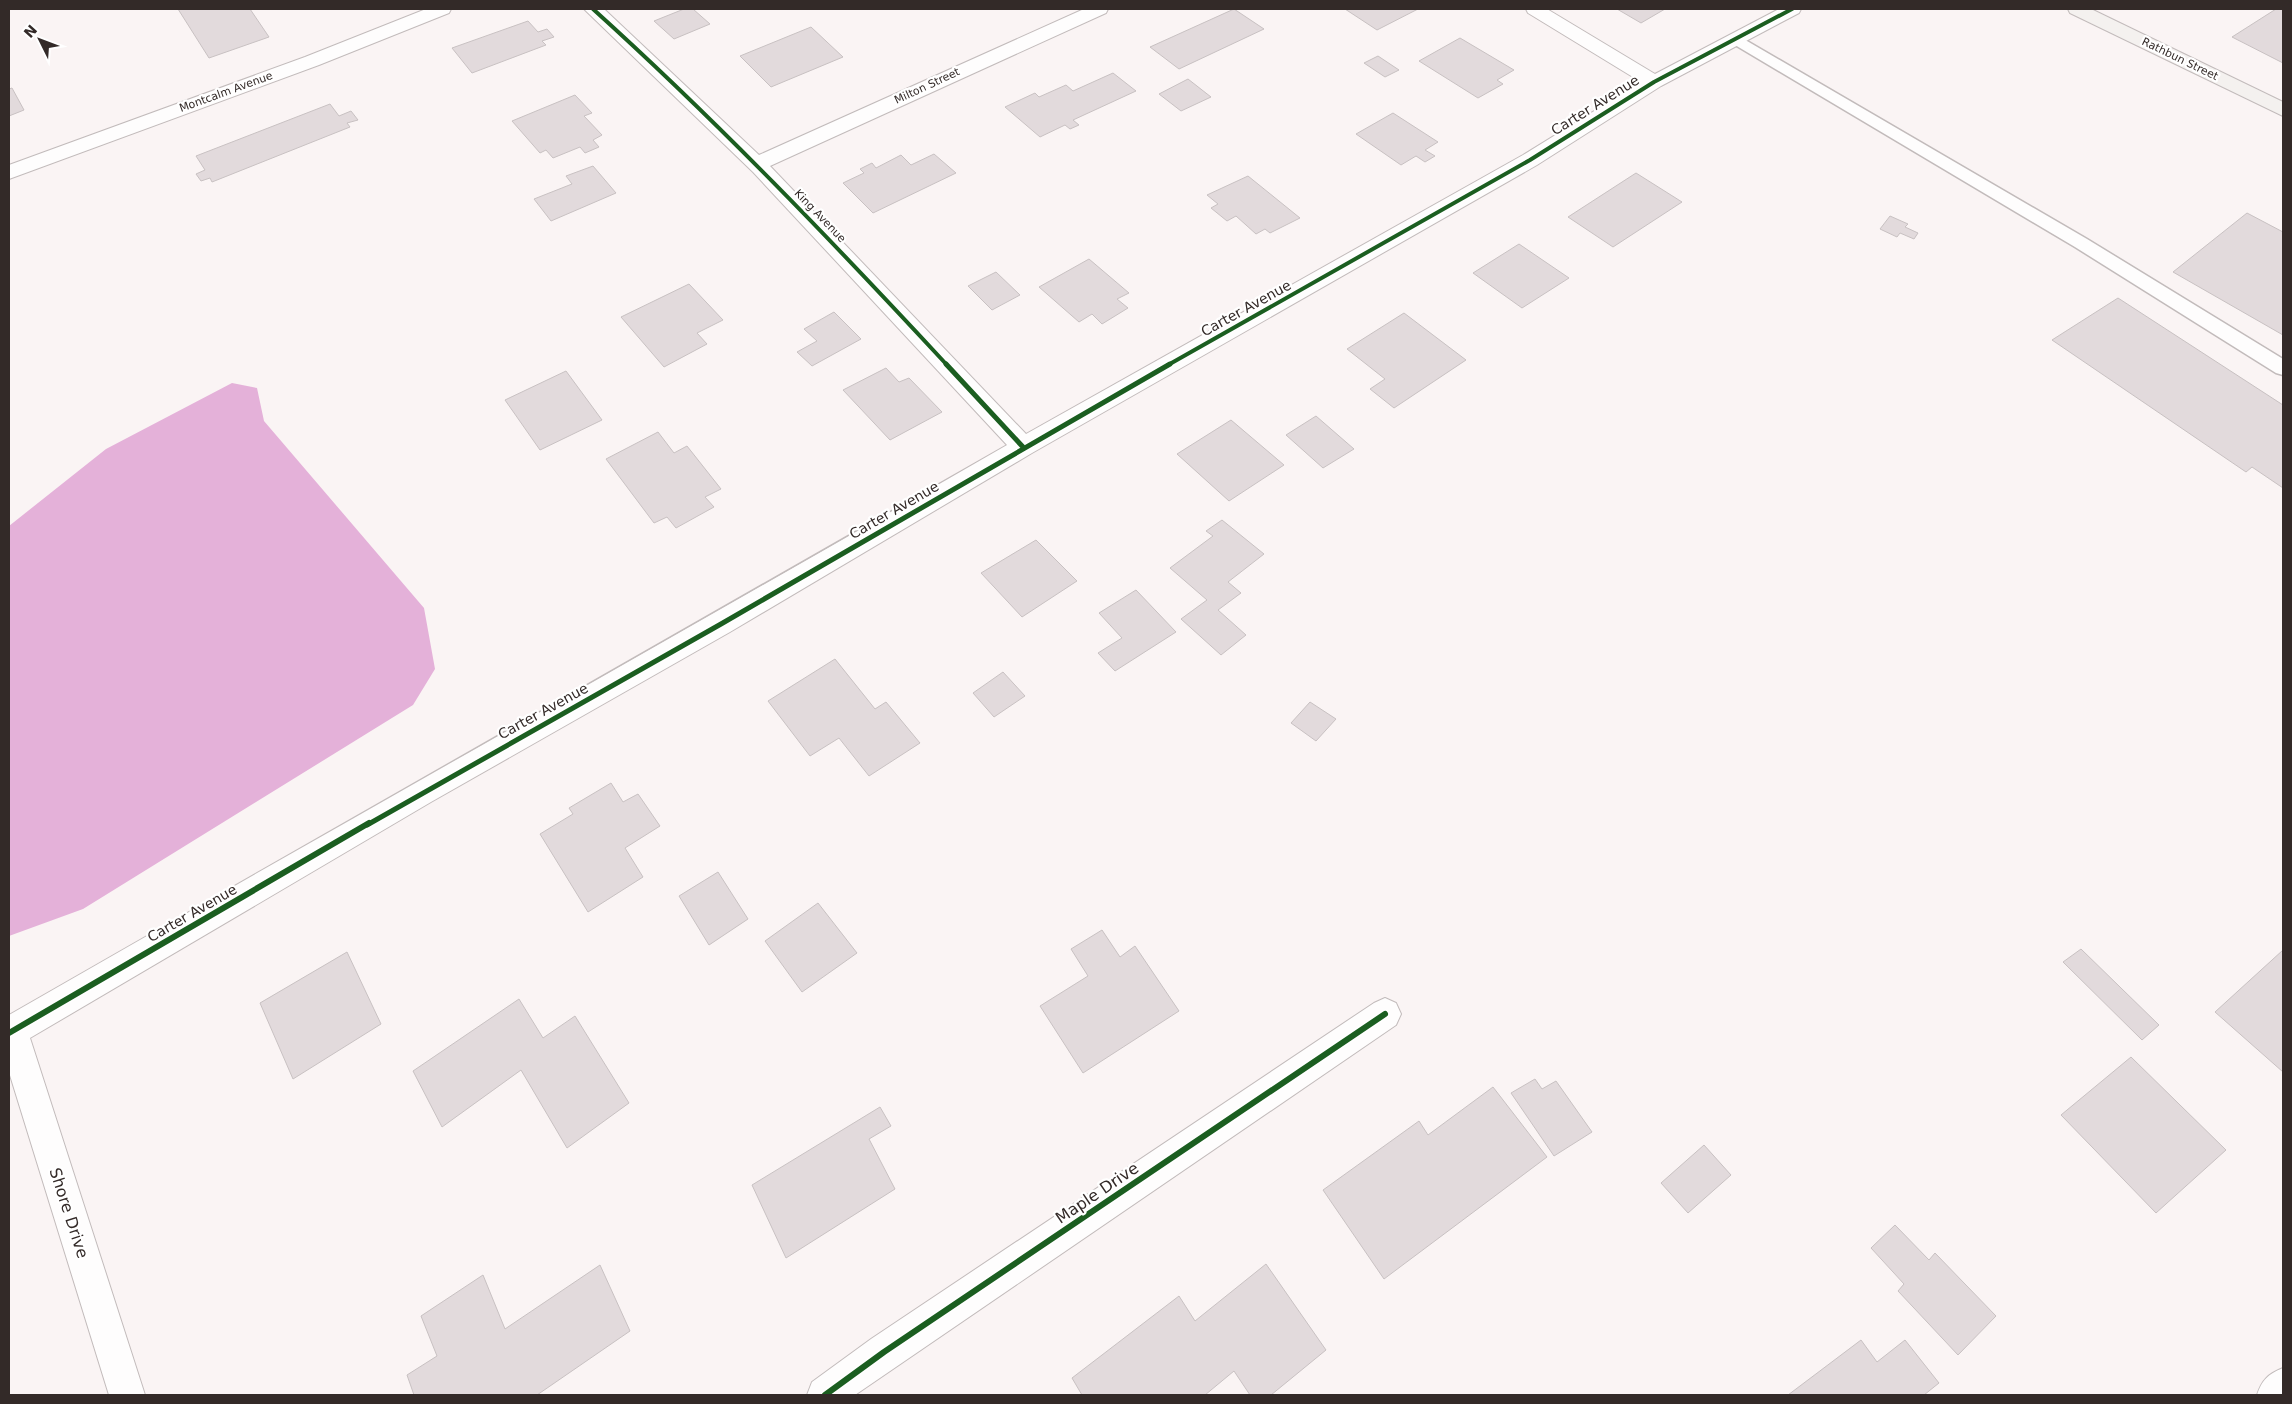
<svg xmlns="http://www.w3.org/2000/svg" width="2292" height="1404" viewBox="0 0 2292 1404" font-family="'DejaVu Sans',sans-serif">
<style>
.water{fill:#e4b1d9}
.building{fill:#e2dadc;stroke:#c8c1c2}
.lines{fill:none;stroke-linecap:round;stroke-linejoin:round}
.lane-casing{stroke:#c2bbbb;stroke-width:3}
.street-casing{stroke:#c2bbbb;stroke-width:2}
.secondary-casing{stroke:#c2bbbb;stroke-width:2}
.lane{fill:#fefdfd;fill-rule:evenodd}
.street{fill:#fefdfd;fill-rule:evenodd}
.secondary{fill:#f4f1ef;fill-rule:evenodd}
.cycleway-far2-casing{stroke:#fff;stroke-width:6}
.cycleway-far1-casing{stroke:#fff;stroke-width:8}
.cycleway-casing{stroke:#fff;stroke-width:9}
.cycleway-far2{stroke:#1b5e20;stroke-width:4}
.cycleway-far1{stroke:#1b5e20;stroke-width:5}
.cycleway{stroke:#1b5e20;stroke-width:6}
.labels{text-anchor:middle;dominant-baseline:central;stroke-width:4.5;stroke-linejoin:round;paint-order:stroke}
.far-street-label{font-size:11px;fill:#332a28;stroke:#fff}
.street-label{font-size:14px;fill:#332a28;stroke:#fff}
.near-street-label{font-size:16px;fill:#332a28;stroke:#fff}
</style>
<rect width="100%" height="100%" fill="#faf4f4"/>
<path class="water" d="M232,383l25,5 7,33 160,187 11,61 -22,36 -330,204 -74,27v-410l97,-77z"/>
<path class="building" d="M178,9h72l19,28 -60,21z
M684,9h9l17,15 -36,15 -20,-18z
M1234,9l30,20 -85,40 -29,-22z
M1345,9h73l-41,21z
M1617,9h48l-24,14z
M2276,9h7v54l-51,-26z
M528,21l10,11 9,-3 7,8 -12,4 4,4 -74,28 -20,-25z
M811,27l32,30 -72,30 -31,-31z
M1460,38l54,32 -17,10 6,4 -25,14 -59,-37z
M1378,56l21,14 -14,7 -21,-14z
M1113,73l23,18 -63,29 6,5 -9,4 -5,-4 -25,12 -35,-30 30,-14 4,4 27,-12 7,6z
M1188,79l23,18 -30,14 -22,-17z
M12,88l12,22 -15,6v-27z
M575,95l17,18 -8,3 18,19 -9,5 6,7 -14,6 -5,-6 -27,11 -7,-8 -6,3 -28,-32z
M330,104l9,12 12,-5 7,9 -11,3 3,4 -138,55 -2,-4 -9,3 -5,-7 9,-4 -9,-14z
M1393,113l45,29 -13,8 10,6 -10,6 -9,-6 -15,9 -45,-31z
M934,154l22,19 -83,40 -30,-30 21,-10 -4,-4 12,-6 4,5 25,-13 10,10z
M593,166l23,27 -65,28 -17,-22 38,-15 -6,-8z
M1636,173l46,29 -69,45 -45,-30z
M1248,176l52,42 -30,15 -5,-4 -9,5 -20,-18 -9,5 -16,-13 7,-4 -11,-9z
M2247,213l36,19v103l-110,-63z
M1890,216l18,8 -3,3 13,6 -4,6 -14,-6 -3,4 -17,-8z
M1519,244l50,34 -47,30 -49,-35z
M1089,259l40,34 -12,6 11,9 -26,16 -10,-10 -13,8 -40,-35z
M996,272l24,23 -28,15 -24,-24z
M689,284l34,36 -26,13 10,11 -43,23 -43,-50z
M2118,298l165,107v83l-31,-21 -6,5 -194,-132z
M834,312l27,27 -49,27 -15,-14 20,-11 -13,-12z
M1404,313l62,47 -72,48 -24,-19 15,-10 -38,-30z
M886,368l13,14 10,-4 33,34 -52,28 -47,-50z
M566,371l36,49 -62,30 -35,-50z
M1316,416l38,33 -31,19 -37,-33z
M1231,420l53,45 -55,36 -52,-47z
M658,432l16,21 13,-7 34,43 -16,8 9,10 -38,21 -9,-11 -13,6 -48,-64z
M1222,520l42,34 -36,28 13,11 -23,17 28,25 -25,20 -40,-36 26,-19 -37,-32 43,-32 -7,-5z
M1036,540l41,41 -55,36 -41,-44z
M1136,590l40,42 -61,39 -17,-18 24,-15 -23,-25z
M835,659l40,50 11,-7 34,41 -51,33 -30,-38 -29,18 -42,-55z
M1003,672l22,24 -31,21 -21,-24z
M1310,702l26,17 -20,22 -25,-18z
M611,783l12,19 15,-8 22,32 -35,22 18,29 -55,35 -48,-78 33,-20 -4,-6z
M718,872l30,47 -39,26 -30,-49z
M818,903l39,50 -55,39 -37,-51z
M1102,930l18,27 15,-11 44,65 -96,62 -43,-67 48,-30 -17,-27z
M2081,949l78,76 -17,15 -79,-78z
M2283,950v122l-68,-60z
M347,952l34,72 -88,55 -33,-76z
M519,999l24,39 32,-22 54,87 -62,45 -46,-78 -79,57 -29,-56z
M2131,1057l95,93 -70,63 -95,-98z
M1535,1079l7,10 14,-8 36,51 -38,24 -43,-63z
M1493,1087l54,70 -163,122 -61,-89 96,-69 9,14z
M880,1107l11,19 -22,13 26,50 -109,69 -34,-73z
M1704,1145l27,30 -43,38 -27,-30z
M1895,1225l34,35 6,-7 61,63 -38,39 -60,-64 6,-7 -33,-36z
M1266,1264l60,86 -55,45h-21l-16,-24 -29,24h-123l-10,-17 107,-82 16,25z
M600,1265l30,66 -93,64h-123l-7,-20 30,-19 -16,-40 62,-41 22,54z
M1861,1340l16,22 28,-22 34,43 -15,12h-136z"/>
<g class="lines">
<g class="lane-casing">
<path id="lane" d="M1735,34l352,205 196,120v16l-7,-2 -201,-126 -345,-205 -3,-3z"/>
</g>
<g class="street-casing">
<path id="street" d="M426,9h25l-2,4 -130,52 -310,114v-14l296,-108z
M584,9h20l155,146 325,-146h24l-2,4 -336,153 256,268 497,-279 118,-73 -113,-69 -2,-4h21l108,65 124,-65h22l-2,4 -138,73 -124,79 -505,288 -302,179 -299,170 -401,236 115,357h-36l-100,-323v-57c332,-191 666,-378 998,-570l-254,-273z
M1385,998l11,5 5,11 -5,11 -541,370h-48l5,-13 59,-43 503,-336z
M2283,1368v27h-26c5,-15 11,-21 26,-27z"/>
</g>
<g class="secondary-casing">
<path id="secondary" d="M2068,9h23l192,93v14l-213,-103z"/>
</g>
<use href="#lane" class="lane"/>
<use href="#street" class="street"/>
<use href="#secondary" class="secondary"/>
<g class="cycleway-far2-casing">
<path id="cycleway-far2" d="M593,9c124,112 240,233 354,356
M1168,365l362,-205 124,-78 138,-73"/>
</g>
<g class="cycleway-far1-casing">
<path id="cycleway-far1" d="M946,364l77,83
M367,825l354,-201 449,-260"/>
</g>
<g class="cycleway-casing">
<path id="cycleway" d="M9,1033l360,-210
M825,1395l59,-43 501,-338"/>
</g>
<use href="#cycleway-far2" class="cycleway-far2"/>
<use href="#cycleway-far1" class="cycleway-far1"/>
<use href="#cycleway" class="cycleway"/>
</g>
<g class="labels">
<g class="far-street-label">
<text transform="translate(2180 59) rotate(26)">Rathbun Street</text>
<text transform="translate(927 86) rotate(-25)">Milton Street</text>
<text transform="translate(226 92) rotate(-20)">Montcalm Avenue</text>
<text transform="translate(820 216) rotate(46)">King Avenue</text>
</g>
<g class="street-label">
<text transform="translate(1595 105) rotate(-32)">Carter Avenue</text>
<text transform="translate(1246 308) rotate(-29)">Carter Avenue</text>
<text transform="translate(894 510) rotate(-30)">Carter Avenue</text>
<text transform="translate(543 711) rotate(-29)">Carter Avenue</text>
<text transform="translate(192 913) rotate(-30)">Carter Avenue</text>
</g>
<g class="near-street-label">
<text transform="translate(1097 1193) rotate(-34)">Maple Drive</text>
<text transform="translate(69 1213) rotate(72)">Shore Drive</text>
</g>
</g>
<rect width="2292" height="1404" fill="none" stroke="#332a28" stroke-width="20"/>
<g transform="translate(40 40) rotate(312)" stroke="#ffffff" stroke-width="4" paint-order="stroke">
<path d="M0-4L9 19L0 12L-9 19Z" fill="#332a28"/>
<text y="-8" font-size="14" font-weight="bold" text-anchor="middle" fill="#332a28">N</text>
</g>
</svg>
